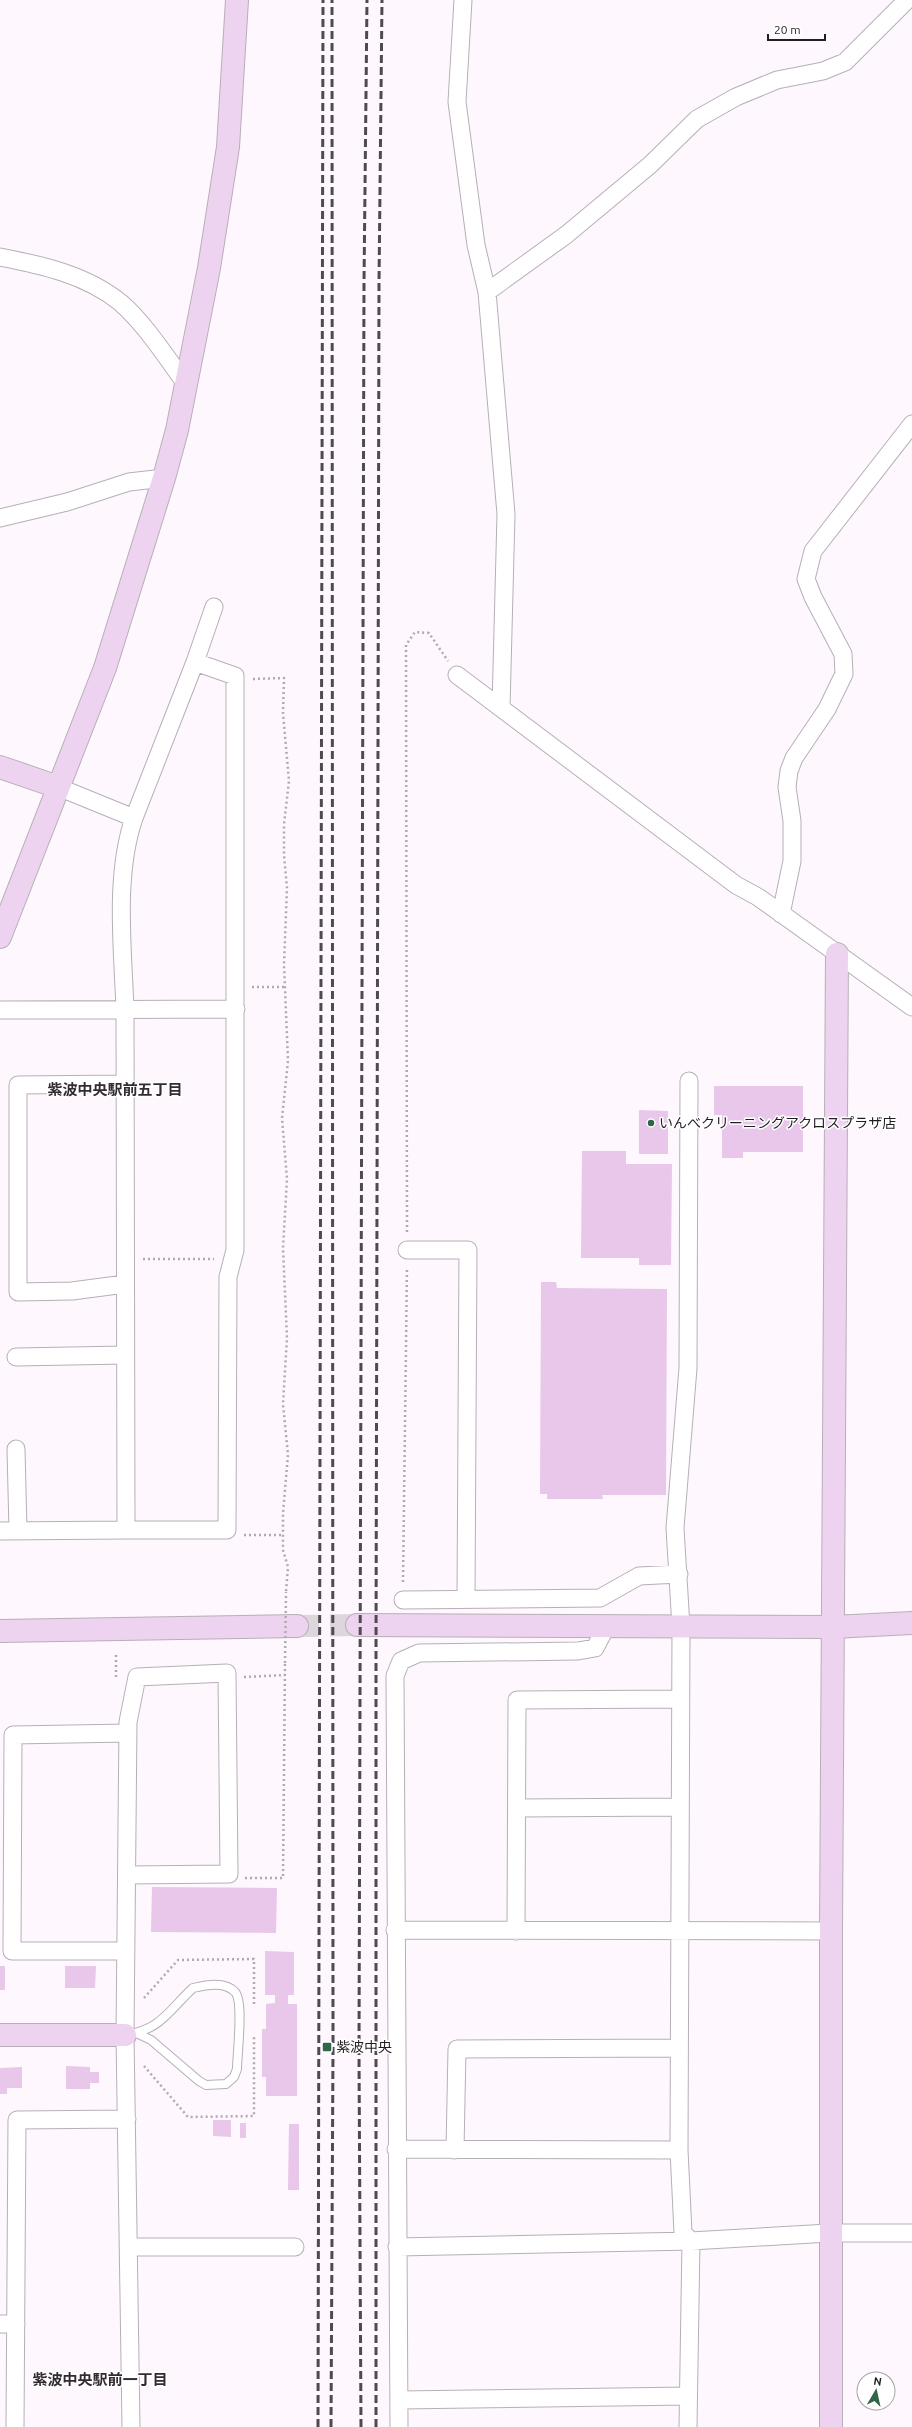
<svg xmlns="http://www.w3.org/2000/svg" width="912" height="2427" viewBox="0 0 912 2427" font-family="Ubuntu,'Noto Sans JP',sans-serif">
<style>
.building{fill:#e8c7ea}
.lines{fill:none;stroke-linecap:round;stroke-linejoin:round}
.secondary-tunnel{stroke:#ddd6dd;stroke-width:22;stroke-dasharray:22 11;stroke-linecap:butt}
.lane-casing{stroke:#b7afb7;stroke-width:10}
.street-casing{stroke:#b7afb7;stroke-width:19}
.secondary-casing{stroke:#b7afb7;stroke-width:24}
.path{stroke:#afaaaf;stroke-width:2.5;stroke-dasharray:2 3;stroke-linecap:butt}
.lane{stroke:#fff;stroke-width:8}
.street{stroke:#fff;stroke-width:17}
.secondary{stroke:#eed3f0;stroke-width:22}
.rail{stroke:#4e4a4e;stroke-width:3;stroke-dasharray:8 4;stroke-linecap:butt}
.path-bridge{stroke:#afaaaf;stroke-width:2.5;stroke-dasharray:2 3;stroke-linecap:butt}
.poi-dot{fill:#316549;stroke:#fff;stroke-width:1.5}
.labels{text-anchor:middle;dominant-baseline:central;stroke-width:3;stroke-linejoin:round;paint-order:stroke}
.poi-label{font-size:14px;fill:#211e21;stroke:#fff;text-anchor:start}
.neighbourhood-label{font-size:15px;font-weight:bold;fill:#322c32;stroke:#fff}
</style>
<rect width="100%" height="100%" fill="#fef7fe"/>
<path class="building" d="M714,1086h89v66h-60v6h-21v-43h-8z
M639,1110l29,1v43h-29z
M582,1151h44v13h46l-1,101h-32v-7h-58z
M541,1282h15l1,6 110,1 -1,206h-64l1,4h-56v-5h-7z
M152,1887l125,1 -1,45 -125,-1z
M265,1951l29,1v43h-6v9h9v92h-31v-19h-4v-48h4v-25l9,-1v-8h-10z
M0,1966h5v24h-5z
M65,1966h31l-1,22h-30z
M66,2066l24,1v5h9v11h-9v6h-24z
M22,2067v21h-15v6h-7v-26z
M213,2120h18v17l-18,-1z
M240,2123h6v15h-6z
M289,2124h10v66h-11z"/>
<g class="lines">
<path class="secondary-tunnel" d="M297,1626l60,-1"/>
<g class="lane-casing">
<path id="lane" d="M125,2035c36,-5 44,-25 68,-47 13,-3 32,-7 42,4 9,9 2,63 2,77l-3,8 -8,7 -20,1 -7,-4 -48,-41 -15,-7"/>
</g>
<g class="street-casing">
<path id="street" d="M463,0l-6,102 19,143 11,47 19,222 -5,194
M0,257c42,8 87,18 121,46 25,22 45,54 65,81
M487,292l79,-57 84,-70 47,-46 39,-22 41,-17 46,-9 22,-9 62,-62
M0,518l67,-16 62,-20 35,-4
M457,675l279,210 22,12 154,110
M58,787l76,31c-20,58 -11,132 -9,192l1,520h101l1,-253 7,-27v-574l-40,-14
M134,818l61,-156 19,-55
M781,914l11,-53v-40l-5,-34 2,-16 5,-13 33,-49 17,-35 -1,-20 -30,-57 -7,-18 7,-28 99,-127
M0,1010l236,-1
M125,1084l-107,1v207l54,-1 53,-7
M407,1250h61l-2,349
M16,1357l109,-2
M16,1449l2,82
M0,1531l126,-1
M403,1600l197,-2 39,-22 40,-2
M517,1808l162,-1
M127,1875l102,-1 -2,-201 -90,4 -9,45 -3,313 6,392
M395,1930l436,1
M516,1931l1,-231 163,-1
M126,1951h-114l1,-216 115,-2
M396,2149l283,1
M455,2150l2,-101 222,-1
M129,2247h166
M397,2247l294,-6 138,-8h83
M0,2324h16
M399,2400l289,-4
M15,2427l2,-307 110,-1
M399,2427l-4,-751 6,-15 18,-8 159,-2 17,-3 11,-21
M688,2427l3,-186 -8,-8 -4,-83 2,-523 -6,-99 13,-160 1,-287"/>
</g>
<g class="secondary-casing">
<path id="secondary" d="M0,767l58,20
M0,937l105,-269 59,-190 13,-48 32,-162 19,-121 9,-147
M357,1625l476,2 79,-4
M0,1631l297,-5
M0,2035h125
M831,2427v-496l6,-977"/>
</g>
<path class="path" d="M253,679l31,-1 -1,35 6,68 -5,43v31l3,33 -3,76 4,97 -6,57 5,61 -4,69 4,90 -4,66 5,51 -5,58v37l5,17 -2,25
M252,987h32
M407,1232l-1,-587 9,-13 14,1 19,28
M143,1259h71
M244,1535h39
M403,1582l4,-315
M116,1677v-24
M244,1677l41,-2
M245,1878h38l2,-215
M144,1998l34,-38 76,-1v46
M144,2066l44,51 66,-1v-80"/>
<use href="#lane" class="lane"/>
<use href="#street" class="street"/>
<use href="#secondary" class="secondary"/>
<path class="rail" d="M318,2427l5,-2427
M331,2427l2,-379 -1,-2048
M361,2427l-2,-374 5,-1770 3,-283
M376,2427v-772l3,-1371 3,-284"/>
<path class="path-bridge" d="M285,1663l1,-71"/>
</g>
<g class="poi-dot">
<circle cx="651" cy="1123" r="4"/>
<rect x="322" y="2042" width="10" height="10" rx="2"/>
</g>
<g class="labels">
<g class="poi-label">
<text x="659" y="1123">いんべクリーニングアクロスプラザ店</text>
<text x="336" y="2047">紫波中央</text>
</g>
<g class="neighbourhood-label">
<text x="115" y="1089">紫波中央駅前五丁目</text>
<text x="100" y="2379">紫波中央駅前一丁目</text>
</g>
</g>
<g transform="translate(876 2391) rotate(9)"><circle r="19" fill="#ffffff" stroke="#a6a5a6"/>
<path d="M0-3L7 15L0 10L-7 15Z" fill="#316549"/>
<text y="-6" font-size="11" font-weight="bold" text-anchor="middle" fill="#211e21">N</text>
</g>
<path d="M768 34v6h57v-6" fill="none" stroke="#211e21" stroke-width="2"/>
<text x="774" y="34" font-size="12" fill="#211e21" stroke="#ffffff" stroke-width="3" paint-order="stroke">20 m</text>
</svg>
